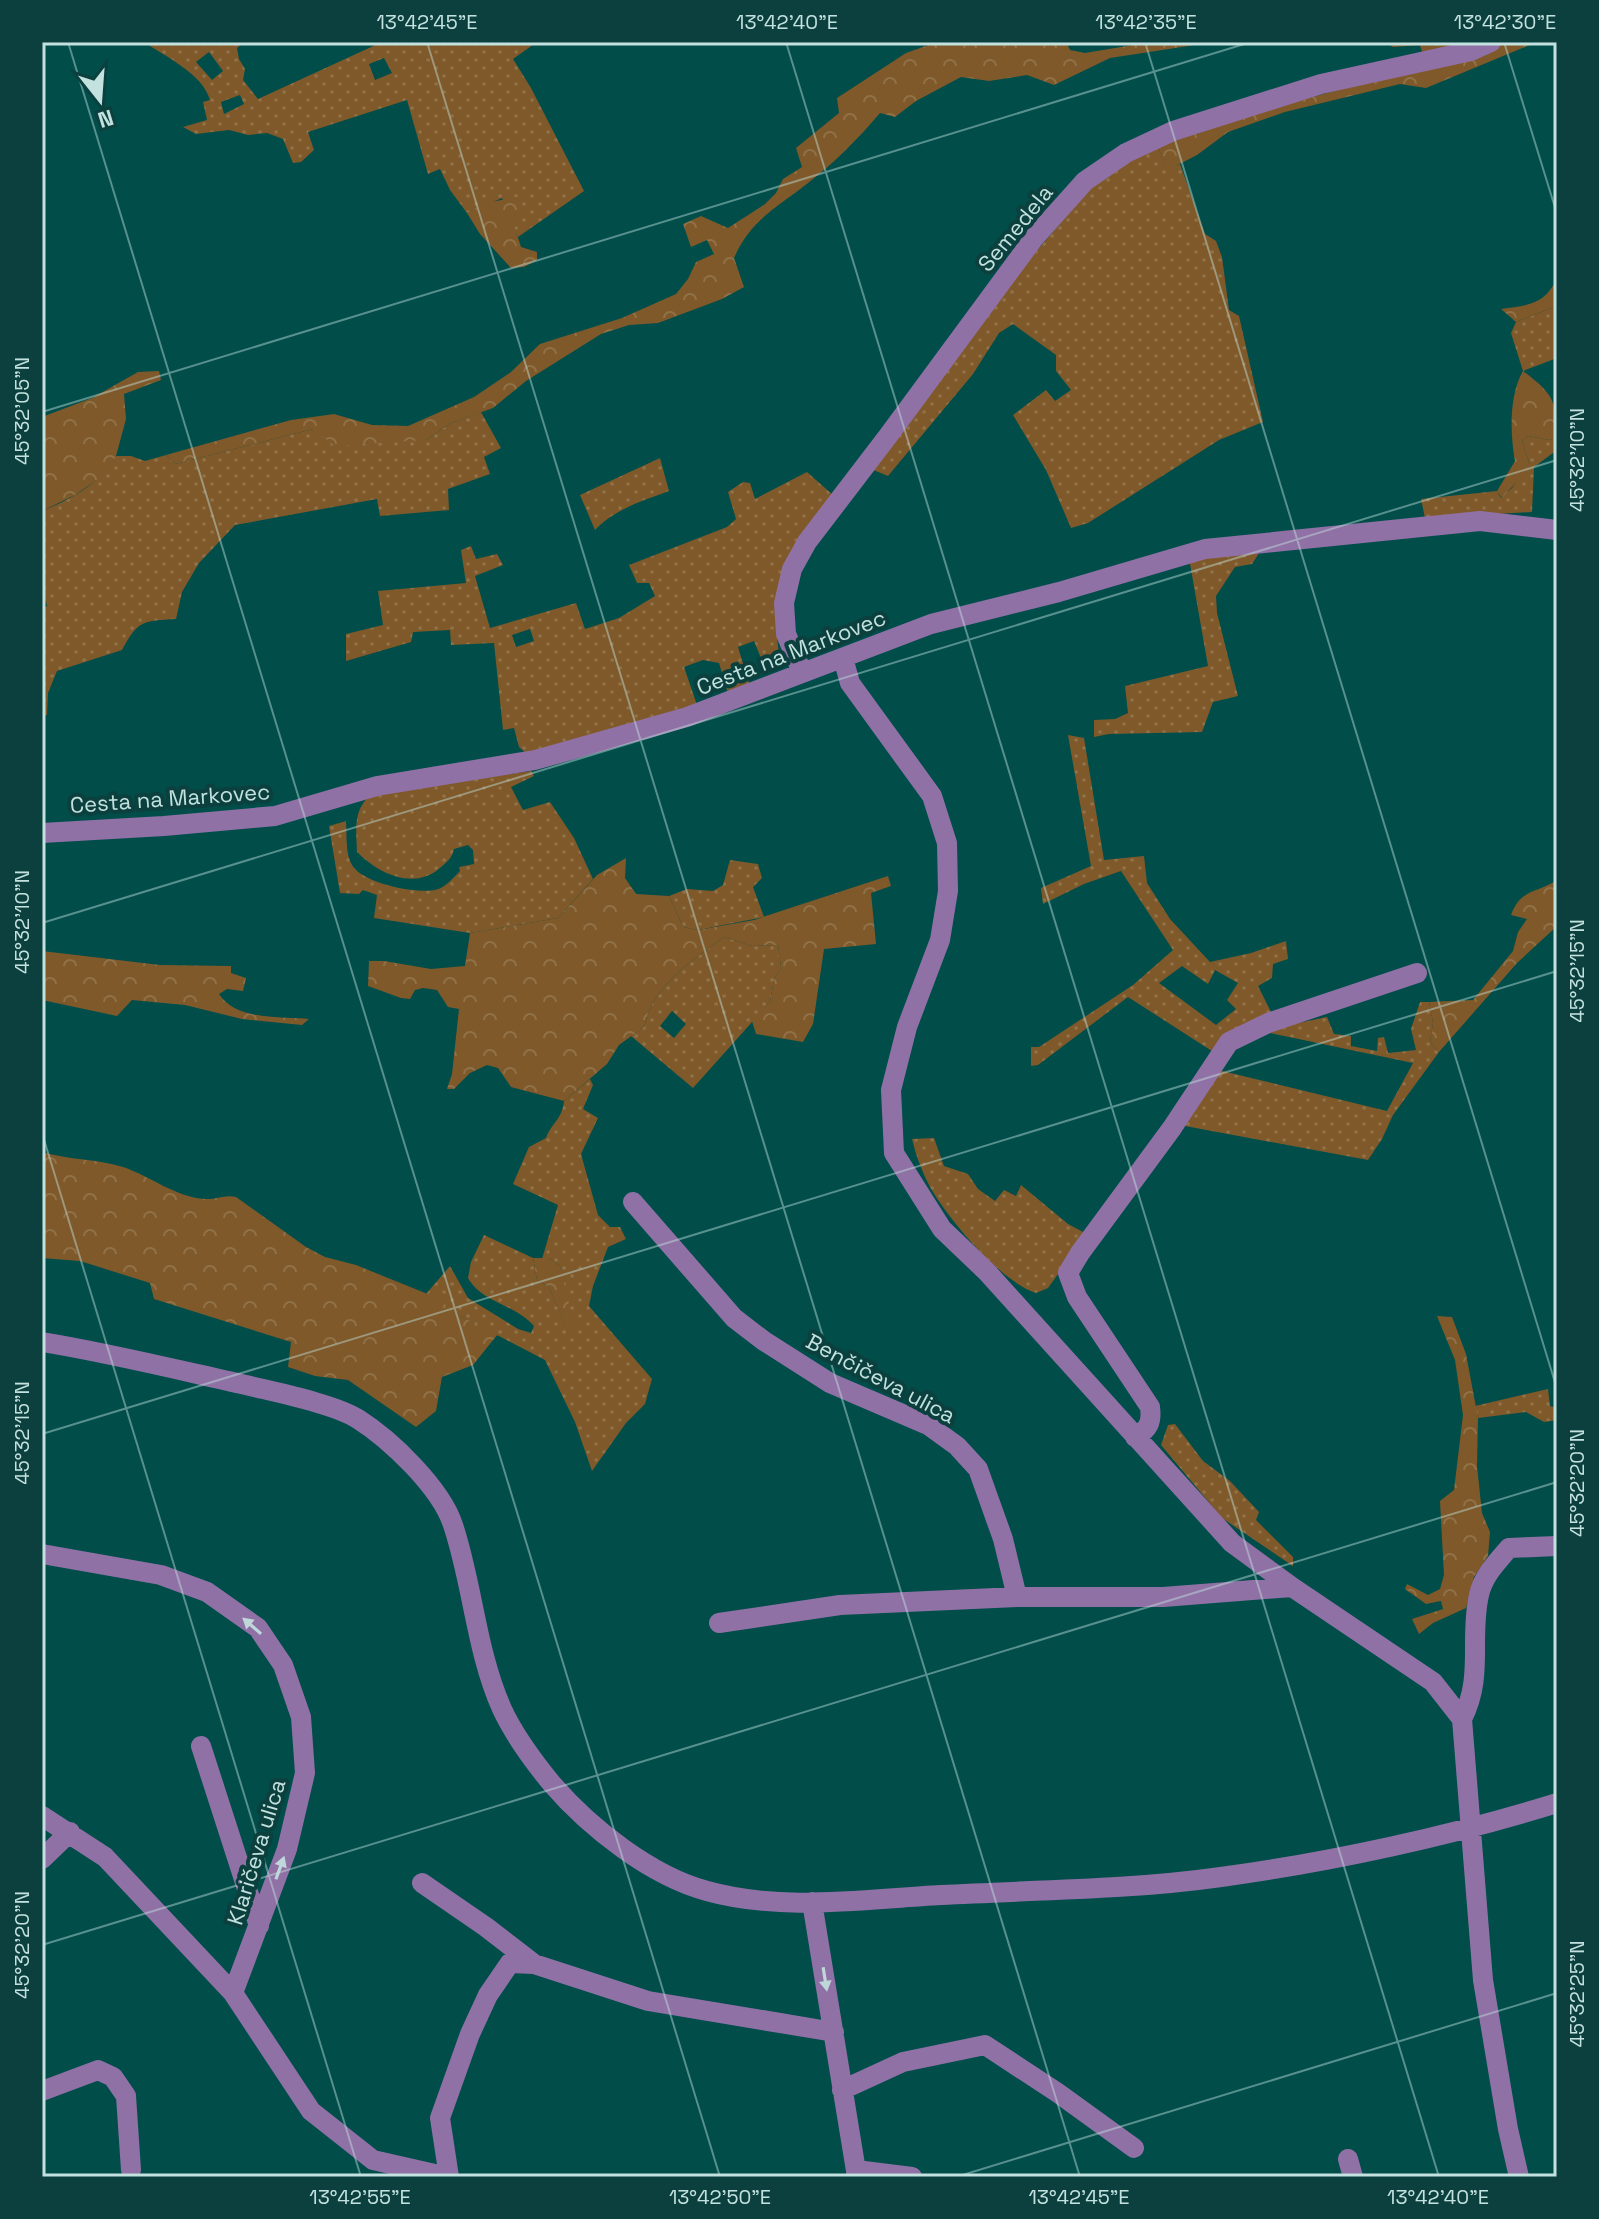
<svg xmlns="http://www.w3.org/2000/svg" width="1599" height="2219" viewBox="0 0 1599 2219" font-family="'Space Grotesk',sans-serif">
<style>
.grass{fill:url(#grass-dots);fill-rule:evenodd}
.forest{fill:url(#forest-crowns)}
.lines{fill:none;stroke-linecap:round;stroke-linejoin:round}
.minor{stroke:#9071a6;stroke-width:20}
.oneway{fill:#bed7d9}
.ticks{fill:none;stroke:#c3e2df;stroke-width:2;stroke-opacity:0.45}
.labels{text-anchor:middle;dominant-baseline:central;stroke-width:8;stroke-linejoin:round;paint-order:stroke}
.street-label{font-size:22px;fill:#c3e2df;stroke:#0c403e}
.neatline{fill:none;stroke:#c3e2df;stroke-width:3}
.ticks-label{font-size:20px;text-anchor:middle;fill:#c3e2df}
</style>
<defs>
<pattern id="grass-dots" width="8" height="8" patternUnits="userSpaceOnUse" patternTransform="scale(2)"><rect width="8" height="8" fill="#7f5929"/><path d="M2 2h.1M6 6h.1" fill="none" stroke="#907148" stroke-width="1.8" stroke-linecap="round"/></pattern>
<pattern id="forest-crowns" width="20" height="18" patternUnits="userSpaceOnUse" patternTransform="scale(2)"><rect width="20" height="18" fill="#7f5929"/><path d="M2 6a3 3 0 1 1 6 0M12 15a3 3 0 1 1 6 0" fill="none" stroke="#907148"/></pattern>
</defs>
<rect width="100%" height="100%" fill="#004d4a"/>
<path class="grass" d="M144,42h100l-7,6 2,11 6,10 -2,11 15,19 124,-57h155l-24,17 18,29 53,103 -66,46 -16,-39 -35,15 -17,-23 -10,-21 -12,5 -21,-74 -99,32 6,18 -13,12 -8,1 -10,-24 -16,-6 -19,2 -19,-5 -33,4 -13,-7 24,-7 -4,-18 7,-2c-7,-26 -44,-43 -66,-58zM209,52l14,19 -11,9 -16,-18zM384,58l8,15 -17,7 -6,-16zM240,95l4,9 -20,10 -3,-12z
M1386,42h89l-53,10 -2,-7 -27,2z
M1158,146l8,24 14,-6 25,70 11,7 6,16 7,53 10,6 24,106 -44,18 -131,83 -17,5 -25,-58 -33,-55 33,-25 9,11 16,-11 -15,-19v-16l-43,-31 -14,9 -26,41 -85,102 -17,-7 132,-179 97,-113z
M1557,306v52l-34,13 -12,-38 5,-11z
M481,412l20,36 -17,9 6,17 -42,15 1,21 -69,6 -3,-17 -142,26 -36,38 -17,29 -6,27c-33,2 -38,1 -54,31l-65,21 -9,22 -1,22 -5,1v-107l5,-3 -5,-21v-74c28,-11 59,-28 74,-55h15l14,5 21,-6 9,9 138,-35 113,11 25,-17z
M1528,436l22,4 7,-3v13l-23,17 -2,45 -107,6 -4,-19 76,-8 4,7 11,-10 17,-26 -7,-21z
M660,458l9,33c-27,10 -54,18 -74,39l-15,-35z
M807,472l27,24 -58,132 3,27 -16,8 -9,-22 -16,6 11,36 -21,10 -9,-30 -16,-3 -19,7 13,38 -168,51 -10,-9 -5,-19 -11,2 -9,-87 -43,2 -1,-15 -37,2 -2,10 -65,19v-27l37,-9 -5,-34 88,-8 -5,-33 10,-4 5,13 21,-5 6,11 -28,11 15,52 86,-25 9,26 34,-11 36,-22 -6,-13h-12l-8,-18 98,-38 9,-8 -8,-27 15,-10 7,1 5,16zM530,629l4,12 -18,6 -4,-12z
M1267,541l-15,23 -17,3 -19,29 1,17 21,83 -25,6 -11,30 -93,2 -15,3v-17l21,-1 13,-6 -3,-27 83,-20 -19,-108z
M1068,735l16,3 20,122 40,-4 3,27 23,36 40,43 41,-9 35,-12 2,18 -15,5 -1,14 -14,8 15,30 -58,37 -87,-56 -90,68 -7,1v-19h8l94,-62 40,-35 -52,-79 -37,13 -41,20 -2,-16 50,-22zM1182,966l26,18 7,-14 23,13 -11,17 9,9 -20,16 -57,-42z
M531,771l3,5 -23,11 12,23 27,-8 24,36 19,41 -35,39 -88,15 -96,-15 3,-23 -14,-5 -4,4 -19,-1 -11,-67 17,-5c1,14 -1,32 6,44 10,18 63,29 83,25 10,-2 18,-12 25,-19l-1,-4 15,-3 -1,-14 -5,-5 -14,4c-2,9 -7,13 -14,19 -27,23 -62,5 -83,-16 -1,-25 -4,-42 15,-59z
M730,860l28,4 4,14 -9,9 11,30 -66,13 -15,-3 -14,-31 18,-7 26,2 10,-6z
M724,937l28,9 26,-1 3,22 -7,13 -4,22 -77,86 -62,-52 13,-9c10,-43 47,-65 80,-90zM672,1011l14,13 -12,14 -14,-12z
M1420,1002h9l4,21 -3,19 9,10 -46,63 -11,24 -14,21 -183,-34 33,-56 169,41 26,-48 -152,-32 66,-14 7,17 17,2v10l26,5 1,-13 6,-1 4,16 28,-3 -5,-21z
M590,1079l3,6 -10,24 15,9 -17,36 17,61 12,12h10l6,12 -18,8 -15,39 -4,20 63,73 -7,25 -19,19 -34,48 -17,-49 -30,-62 -83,-43 -36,-23 24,-28 18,32 50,31 13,4 3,-7c-19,-22 -52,-23 -66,-48l3,-16 13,-27 49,23 4,22 12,7 20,47 -9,-68 -11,-8 -7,1 16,-54 -45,-21 16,-37 17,-9c6,-16 16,-18 18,-37z
M934,1138l10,28 24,8 10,15 17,12 9,-11 12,6 5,-11 47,39 19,10 -39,54 -12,5c-36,-12 -87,-73 -106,-106 -8,-15 -14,-31 -18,-48z
M1548,1389l2,17 7,2v12l-13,2 -18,-10 -48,6 -3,-12z
M1175,1424l28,37 27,20 29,31 -3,8 37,37v9l-71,-48 -61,-73 7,-20z"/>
<path class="forest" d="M937,42h129l4,8 15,3 66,-11 57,1 -98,15 -56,27 -27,-10 -38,6 -28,-4 -45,24 -21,16 -15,-4c-21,25 -46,50 -72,70 -30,24 -57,36 -74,75l10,29 -22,12 -64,24 -29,2 -28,9 -75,47 -33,27 -42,15 -25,17 -91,6 -22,-17 -138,35 -9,-9 125,-35 43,-6 38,11 36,1 66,-29 37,-25 29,-28 82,-26 54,-24 12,-15 8,-17 18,-8 -7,-14 -16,7 -8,-23 18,-8 27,12 37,-24 11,-11 7,-14 19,-12 -6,-19 43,-35 -2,-15 69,-45z
M1508,42h29l-111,46 -26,-4 -115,28 -57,20 -31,23 -31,16 -8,-25c15,-8 31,-9 47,-15 88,-32 181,-53 272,-76z
M517,197l6,18 -9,10 7,22 16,5v8l-13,7 -13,1 -31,-34 -13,-21 19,-10z
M1557,278v28l-41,16 -15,-13c27,-4 44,-4 56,-31z
M159,371l2,9 -37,14 2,25 -10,37 -9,17 -32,22 -33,16v-94l50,-19 46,-26z
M1523,371c29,22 34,29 34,66l-7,3 -22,-4 -6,5 7,21 -8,15 -19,21 -5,-7 18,-30c-5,-27 -6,-66 8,-90z
M626,858l-1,20 11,16 33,2 14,31 15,3 56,-10 134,-44 3,10 -20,7 5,51 -52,5 -11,75 -10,18 -47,-8 -4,-13 18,-19 4,-22 7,-13 -3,-22 -26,1 -28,-9c-33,25 -70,47 -80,90l-25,18 -12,19 -43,37 -53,-14 -13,-19 -11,-3 -17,8 -16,16h-7l5,-15 7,-65 -11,-2 -11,-17 -14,-2 -8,2 -5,9 -9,-1 -33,-12 1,-25h15l47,8 34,-3 5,-33 88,-15 39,-43z
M1557,880v46l-40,37 -78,89 -9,-10 3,-19 -4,-21 44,-2 40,-49 5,-19 9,-13 -16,-4c10,-27 25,-21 46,-35z
M42,951l118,14 71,1v7l15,5 -3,13 -16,-2 -8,5c18,27 60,22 90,25l-7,6 -60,-6 -57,-14 -53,-5 -15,16 -75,-16z
M42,1152c26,8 57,7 81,15 27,9 52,30 82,32 11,1 19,-5 31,-2l70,50 19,10 31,8 79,32 27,20 36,17 -25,31 -31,12 -6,34 -20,16 -68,-47 -33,-4 -27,-9 3,-25 -137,-43 -4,-16 -70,-22 -38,-3z
M533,1258h16l11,8 16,66 -7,3 -20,-48 -12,-7z
M1437,1316l15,1 14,37 12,64 -1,48 5,47 8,19 -2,24 -14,21 -8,31 -33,15 -14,11 -7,-15 31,-10 -2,-8 -15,3 -21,-15 2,-5 21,11 12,-6 4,-14 -4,-74 14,-11 9,-75 -8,-55z"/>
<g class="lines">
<path class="minor" d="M843,658l7,25 82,113 15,47 1,48 -8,49 -33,87 -16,63 3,63 48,76 45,43 245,271 60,44 141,95 29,37 21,261 25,149 11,48
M802,672l-16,-38 -2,-31 8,-34 15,-27 81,-106 146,-198 51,-57 41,-28 47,-22 148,-47 150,-33 20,-9
M42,833l122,-7 111,-10 102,-30 158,-26 152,-43 244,-93 128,-32 146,-43 275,-28 77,9
M633,1202l101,116 30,23 66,42 98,42 29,21 21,23 25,70 14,58
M42,1342c68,11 136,28 204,43 28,7 89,19 112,34 33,21 83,69 95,106 20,60 23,126 49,184 12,26 32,53 50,75 38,44 99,92 155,107 75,21 157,8 234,4 93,-5 188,-5 280,-18 110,-15 230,-41 336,-74
M1135,1437c14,-8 17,-15 15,-30l-73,-110 -9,-24 12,-20 92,-125 57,-86 39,-19 149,-50
M42,1554l119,21 46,17 51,36 25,37 18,52 4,56 -18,76 -54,144
M719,1623l121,-18 177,-8h146l129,-10
M1462,1719c22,-42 7,-81 17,-124 4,-19 18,-33 30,-47l48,-2
M201,1746l58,180
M42,1816l63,41 128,136 78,118 62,49 75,17
M42,1859l28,-27
M422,1883l64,44 48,37 114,37 186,31
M812,1902l45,275
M842,2090l61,-28 82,-17 73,48 76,55
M42,2091l56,-21 15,7 13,19 5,74
M1348,2159l5,18
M856,2170l56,7
M449,2177l-9,-59 30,-84 18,-39 22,-32 24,1"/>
</g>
<defs><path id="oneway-solid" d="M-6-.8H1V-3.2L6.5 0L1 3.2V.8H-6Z" transform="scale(2)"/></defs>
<g class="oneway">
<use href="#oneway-solid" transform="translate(252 1626) rotate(-139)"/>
<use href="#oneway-solid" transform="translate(280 1868) rotate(-70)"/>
<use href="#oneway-solid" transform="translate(825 1979) rotate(81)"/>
</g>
<path class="ticks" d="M68,42l652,2135M427,42l653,2135M786,42l653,2135M1145,42l412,1347M1504,42l53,172M42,412l1209,-370M42,923l1515,-463M42,1133l319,1044M42,1434l1515,-463M42,1945l1515,-463M956,2177l601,-184"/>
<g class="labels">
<g class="street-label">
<text transform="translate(1015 228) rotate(-51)">Semedela</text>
<text transform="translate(791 652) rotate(-21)">Cesta na Markovec</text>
<text transform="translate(170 798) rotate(-4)">Cesta na Markovec</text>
<text transform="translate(881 1378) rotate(28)">Benčičeva ulica</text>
<text transform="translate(256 1852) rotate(-73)">Klaričeva ulica</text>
</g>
</g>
<rect width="1599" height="2219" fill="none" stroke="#0c403e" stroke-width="88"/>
<g transform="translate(100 100) rotate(163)" stroke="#0c403e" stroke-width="6" paint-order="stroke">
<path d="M0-6L14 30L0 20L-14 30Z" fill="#c3e2df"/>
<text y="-12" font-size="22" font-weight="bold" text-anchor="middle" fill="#c3e2df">N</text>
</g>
<rect x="44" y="44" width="1511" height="2131" class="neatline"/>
<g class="ticks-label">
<text x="427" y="29">13°42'45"E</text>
<text x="787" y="29">13°42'40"E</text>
<text x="1146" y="29">13°42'35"E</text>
<text x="1505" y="29">13°42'30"E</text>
<text transform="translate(22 411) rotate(-90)" y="7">45°32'05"N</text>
<text transform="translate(1577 460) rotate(-90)" y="7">45°32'10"N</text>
<text transform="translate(22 922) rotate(-90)" y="7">45°32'10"N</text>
<text transform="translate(1577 971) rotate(-90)" y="7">45°32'15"N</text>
<text transform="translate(22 1433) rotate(-90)" y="7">45°32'15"N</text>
<text transform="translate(1577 1483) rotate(-90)" y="7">45°32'20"N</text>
<text transform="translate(22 1945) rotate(-90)" y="7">45°32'20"N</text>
<text transform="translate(1577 1994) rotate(-90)" y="7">45°32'25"N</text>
<text x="360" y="2204">13°42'55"E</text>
<text x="720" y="2204">13°42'50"E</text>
<text x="1079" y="2204">13°42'45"E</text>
<text x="1438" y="2204">13°42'40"E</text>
</g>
</svg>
